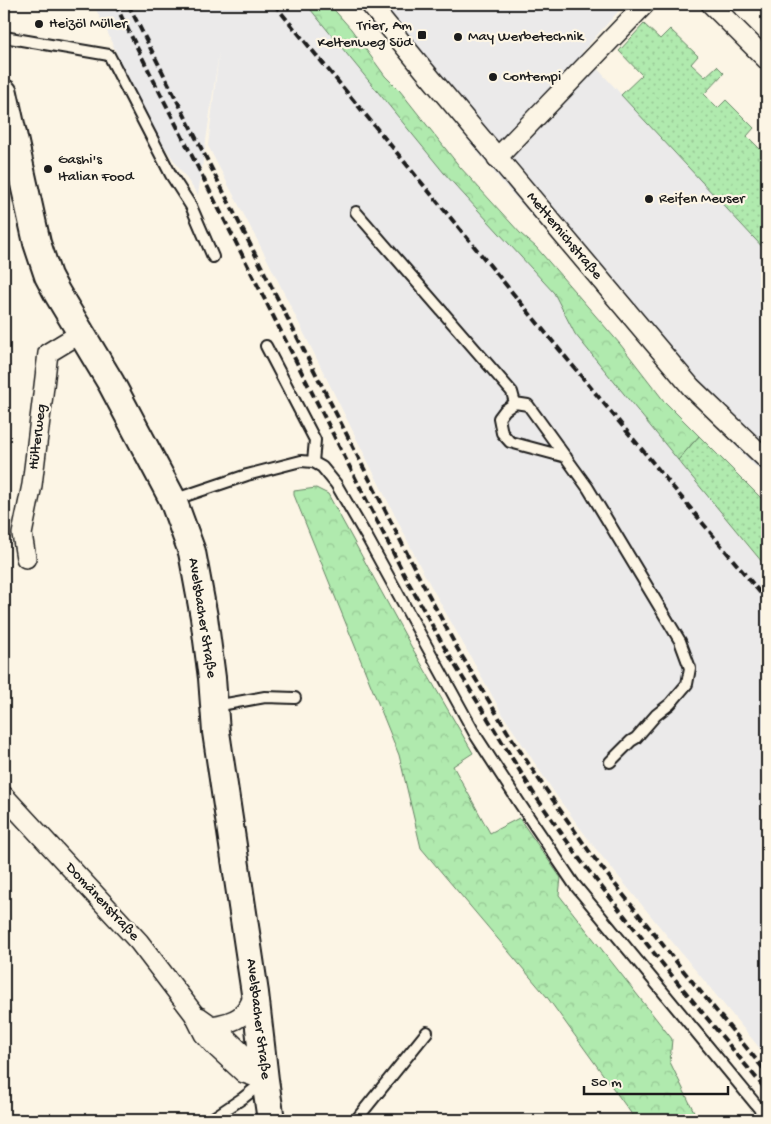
<svg xmlns="http://www.w3.org/2000/svg" width="771" height="1124" viewBox="0 0 771 1124" font-family="'Gochi Hand',sans-serif">
<style>
.built{fill:#ebeaea}
.grass{fill:url(#grass-dots);stroke:#668365}
.forest{fill:url(#forest-crowns);stroke:#668365}
.lines{fill:none;stroke-linecap:round;stroke-linejoin:round}
.lane-casing{stroke:#1c1c1c;stroke-width:14}
.street-casing{stroke:#1c1c1c;stroke-width:22}
.secondary-casing{stroke:#1c1c1c;stroke-width:30}
.lane{stroke:#fcf5e5;stroke-width:10}
.street{stroke:#fcf5e5;stroke-width:19}
.secondary{stroke:#fcf5e5;stroke-width:26}
.rail{stroke:#1c1c1c;stroke-width:4;stroke-dasharray:8 4;stroke-linecap:butt}
.poi-dot{fill:#1c1c1c;stroke:#fcf5e5;stroke-width:2}
.labels{text-anchor:middle;dominant-baseline:central;stroke-width:4.5;stroke-linejoin:round;paint-order:stroke}
.poi-label{font-size:15px;fill:#1c1c1c;stroke:#fcf5e5;text-anchor:start}
.street-label{font-size:15px;fill:#1c1c1c;stroke:#fcf5e5}
</style>
<defs>
<pattern id="grass-dots" width="8" height="8" patternUnits="userSpaceOnUse" patternTransform="scale(1.25)"><rect width="8" height="8" fill="#b0eaae"/><path d="M2 2h.1M6 6h.1" fill="none" stroke="#97c895" stroke-width="1.8" stroke-linecap="round"/></pattern>
<pattern id="forest-crowns" width="20" height="18" patternUnits="userSpaceOnUse" patternTransform="scale(1.25)"><rect width="20" height="18" fill="#b0eaae"/><path d="M2 6a3 3 0 1 1 6 0M12 15a3 3 0 1 1 6 0" fill="none" stroke="#97c895"/></pattern>
</defs>
<rect width="100%" height="100%" fill="#fcf5e5"/>
<filter id="ink" filterUnits="userSpaceOnUse"><feTurbulence type="fractalNoise" baseFrequency=".02" numOctaves="2"/><feDisplacementMap in="SourceGraphic" scale="10" xChannelSelector="R" yChannelSelector="G"/><feConvolveMatrix kernelMatrix="1 2 1 2 8 2 1 2 1" color-interpolation-filters="sRGB"/></filter>
<g filter="url(#ink)">
<path class="built" d="M93,4h213l138,169 110,120 21,41 192,235v488l-172,-209 -37,-50 -55,-83 -81,-145 -155,-311 -59,-113 11,-94 -21,143 -53,-76 -39,-90z
M358,4h267l-43,48 185,200v224l-19,-16 -246,-278z"/>
<path class="grass" d="M644,24l16,15 10,-10 28,27 -7,8 14,13 12,-11 7,7 -20,21 14,14 8,-8 28,28 -7,8 13,13 7,-7v110l-146,-157 21,-20 -23,-24z
M699,436l68,68v64l-89,-108z"/>
<path class="forest" d="M306,4h23l22,25 34,47 15,15 60,76 61,67 15,13 84,97 44,57 35,35 -21,24 -103,-126 -21,-41 -110,-120z
M316,488l12,6 83,152 62,107 -20,13 37,67 29,-15 42,60 -2,17 113,144 -2,23 28,58h-62l-89,-123 -126,-149 -22,-93 -105,-260v-4z"/>
<g class="lines">
<g class="lane-casing">
<path id="lane" d="M4,37l105,18 62,120 20,31 22,51
M356,212l156,180 3,11
M266,346l49,94 -2,22
M566,457l-56,-15 -8,-9 -3,-15 6,-8 10,-7 13,2 60,83 92,153 10,27 -3,16 -17,20 -14,11 -20,23 -5,3 -21,21
M173,500l74,-25 54,-14 12,1 9,5 14,17 32,55 108,197 44,68 54,80 193,234
M215,706l50,-9 30,1
M210,1120l33,-22 19,-15
M356,1120l71,-88"/>
</g>
<g class="street-casing">
<path id="street" d="M370,4l54,66 267,317 76,73
M711,4l56,56
M497,158l148,-154
M26,558l-4,-24 10,-49 16,-132 33,-20
M4,796l135,146 55,72 10,20 12,13 28,26 21,7
M199,1017c27,18 47,38 66,63
M212,1026c25,-4 34,-9 43,-33"/>
</g>
<g class="secondary-casing">
<path id="secondary" d="M4,93l33,150 11,33 9,17 54,90 62,117 19,52 12,65 8,61 4,54 39,261 10,87 6,40"/>
</g>
<use href="#lane" class="lane"/>
<use href="#street" class="street"/>
<use href="#secondary" class="secondary"/>
<path class="rail" d="M115,4l291,574 41,74 87,142 47,67 88,111 98,119
M128,4l289,569 40,75 50,83 37,56 47,67 87,110 89,109
M274,4l493,597"/>
</g>
</g>
<g class="poi-dot">
<circle cx="39" cy="24" r="5"/>
<rect x="417" y="30" width="10" height="10" rx="2.5"/>
<circle cx="458" cy="37" r="5"/>
<circle cx="493" cy="77" r="5"/>
<circle cx="48" cy="169" r="5"/>
<circle cx="649" cy="199" r="5"/>
</g>
<g class="labels">
<g class="poi-label">
<text x="49" y="24">Heizöl Müller</text>
<text x="412" y="26" text-anchor="end">Trier, Am<tspan x="412" dy="17">Keltenweg Süd</tspan></text>
<text x="468" y="37">May Werbetechnik</text>
<text x="503" y="77">Contempi</text>
<text x="58" y="160">Gashi's<tspan x="58" dy="17">Italian Food</tspan></text>
<text x="659" y="199">Reifen Meuser</text>
</g>
<g class="street-label">
<text transform="translate(564 236) rotate(50)">Metternichstraße</text>
<text transform="translate(38 437) rotate(-83)">Hülterweg</text>
<text transform="translate(202 618) rotate(81)">Avelsbacher Straße</text>
<text transform="translate(102 902) rotate(47)">Domänenstraße</text>
<text transform="translate(258 1019) rotate(83)">Avelsbacher Straße</text>
</g>
</g>
<rect width="771" height="1124" fill="none" stroke="#fcf5e5" stroke-width="20"/>
<rect x="10" y="10" width="751" height="1104" fill="none" stroke="#1c1c1c" stroke-width="2" filter="url(#ink)"/>
<path d="M584 1086v8h144v-8" fill="none" stroke="#1c1c1c" stroke-width="2.5"/>
<text x="591" y="1086" font-size="15" fill="#1c1c1c" stroke="#fcf5e5" stroke-width="4" paint-order="stroke">50 m</text>
</svg>
